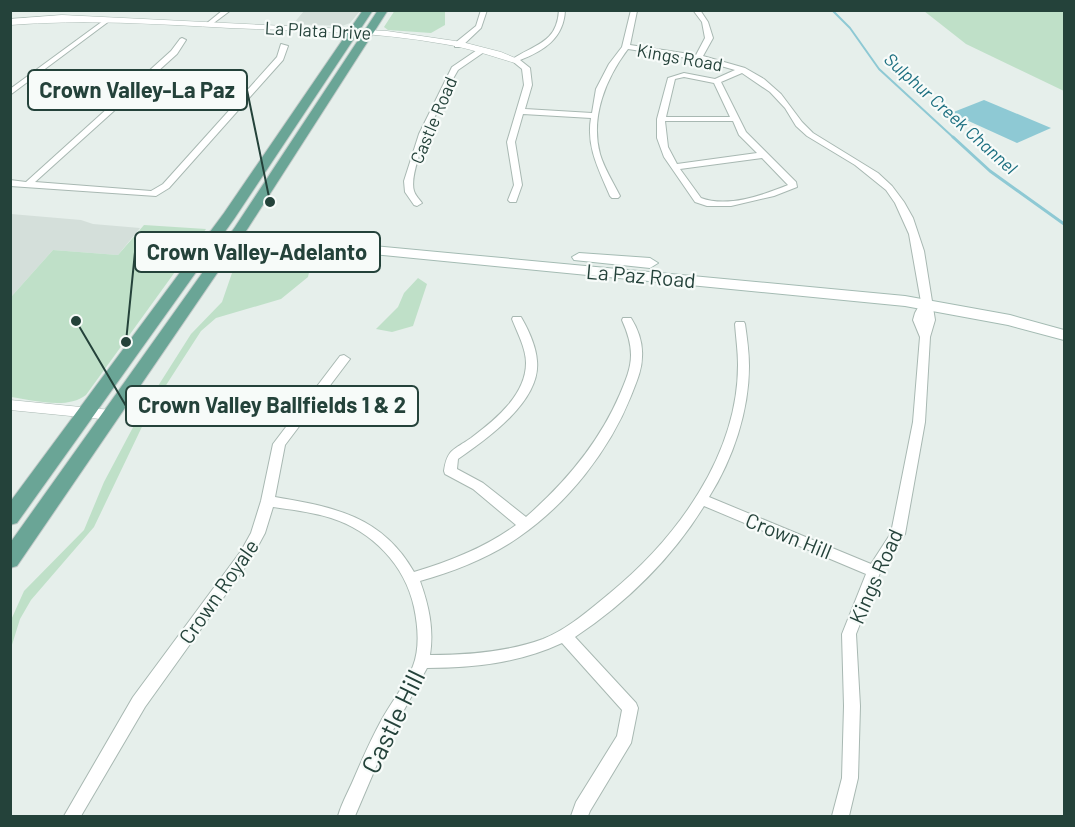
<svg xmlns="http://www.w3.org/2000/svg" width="1075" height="827" viewBox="0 0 1075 827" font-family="Barlow,sans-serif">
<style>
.built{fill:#d4dfda}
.green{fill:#bfe0c8}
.water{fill:#8ec9d4}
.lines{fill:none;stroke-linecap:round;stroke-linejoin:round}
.stream-far1{stroke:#8ec9d4;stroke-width:2}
.stream{stroke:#8ec9d4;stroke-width:3}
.minor-casing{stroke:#a8b8b2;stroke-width:2}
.tertiary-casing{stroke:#a8b8b2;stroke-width:1}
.secondary-casing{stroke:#a4bbb3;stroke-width:2}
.primary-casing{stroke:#c2cac8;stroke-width:2}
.minor{fill:#fff;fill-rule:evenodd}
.tertiary{fill:#fff;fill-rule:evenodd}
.secondary{fill:#fff;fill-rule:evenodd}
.primary{fill:#6aa596;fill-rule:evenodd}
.labels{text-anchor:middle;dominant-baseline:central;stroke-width:4.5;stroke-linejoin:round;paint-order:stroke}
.far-street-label{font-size:18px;fill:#24423a;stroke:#f7fbf9}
.far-water-label{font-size:18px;font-style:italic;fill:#1c6f80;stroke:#f7fbf9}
.street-label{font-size:21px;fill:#24423a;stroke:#f7fbf9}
.near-street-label{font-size:26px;fill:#24423a;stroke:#f7fbf9}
.leader{fill:none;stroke:#24423a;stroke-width:2}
.callout-dot{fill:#24423a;stroke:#f7fbf9;stroke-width:2}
.callout{fill:#f7fbf9;stroke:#24423a;stroke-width:2}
.callout-label{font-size:22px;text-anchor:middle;font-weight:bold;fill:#24423a}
</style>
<rect width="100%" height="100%" fill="#e6efeb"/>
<path class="built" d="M304,11v-1l56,1 -10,12 -8,3 -49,-2z
M11,214l70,6 12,4 47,4 -22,27 -65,-5 -42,47z"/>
<path class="green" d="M395,10l50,1v14l-14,8 -43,-3 -4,-3z
M924,11h140v80l-98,-47z
M144,225l62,4 -120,166c-19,15 -53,5 -75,2v-100l42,-47 65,5z
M279,253l4,4 29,2 -4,18 -27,22 -65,19 -15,13 -51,79 -56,117 -63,73 -11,19 -9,29v-28l13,-29 60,-61 20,-48 35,-66 52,-82 31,-32 10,-29 14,-16z
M418,278l9,6 -14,42 -21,6 -16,-3 22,-22 6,-14z"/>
<path class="water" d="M984,100l67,28 -34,15 -66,-30z"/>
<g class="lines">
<path class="stream-far1" d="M832,10l18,18 29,41 76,70"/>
<path class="stream" d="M953,137l37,34 74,53"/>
<g class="minor-casing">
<path id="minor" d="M223,10h8l-20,15h-4v-2z
M481,10h6l-6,18 -20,19h-6v-4l21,-17z
M559,10h6c-1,28 -21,41 -45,50l10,8 2,17 -7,24 67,4 4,-24 13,-25 13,-17 9,-37 6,1 -7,34 66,10 9,-17 -3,-16 -9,-12h7l8,12 5,16 -10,18 42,12 19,11 17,15 21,28 11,11 65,40 14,13 12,16 9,16 11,33 11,69 -5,17 -5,85 -20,112 -25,39 -24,61 4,72 -2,72 -9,38h-17l10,-38 2,-72 -2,-72 24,-60 -162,-68c-32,52 -78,97 -129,131l61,66 2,5 -7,35 -41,68 -2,5h-17l5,-14 41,-66 5,-26 -60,-67c-43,20 -88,25 -135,25l-40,73 -32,75h-17c3,-11 9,-22 14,-33 9,-21 18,-42 29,-62 10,-19 24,-35 32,-55 7,-18 5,-40 1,-59 -9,-42 -42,-76 -83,-89 -19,-6 -39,-8 -58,-11l-8,26 -14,26 -106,148 -64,109h-17l69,-119 108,-146 10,-18 10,-32 12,-57 67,-88 4,-1 6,4 -65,86 -10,52c59,10 107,19 139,75 37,-11 72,-25 102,-47l-43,-36 -28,-15 -1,-3c3,-22 10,-21 27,-33 24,-18 55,-43 55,-75 0,-15 -9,-31 -14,-44l1,-2h8c7,12 15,29 16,44 4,40 -50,78 -79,98l-1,10 26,14 43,34c39,-34 73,-74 94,-123 5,-12 11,-25 11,-39 0,-12 -4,-24 -9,-35l1,-2h8c7,11 12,25 11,39 0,13 -6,26 -11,39 -22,55 -63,107 -112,141 -30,21 -64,34 -99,44 9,25 14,48 10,74 38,0 77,-3 113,-16 25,-10 46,-29 67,-46 67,-55 128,-138 128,-228 0,-14 -2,-27 -3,-41l1,-2h8l1,2c2,14 4,28 4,42 0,45 -16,93 -40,131l162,67 20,-31 22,-111 7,-85 -7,-17 2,-7 6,-11 -12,-68 -14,-31 -9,-13 -31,-25 -48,-29 -11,-10 -11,-18 -15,-16 -28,-19 -21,9 25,50 50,50 1,5 -23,9 -43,10h-24l-12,-4 -31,-45 -7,-19v-19l11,-41 16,-5 31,6 20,-9 -35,-10 -72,-11c-22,29 -38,68 -28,105 4,14 13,28 20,42l-2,2h-6l-2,-2c-11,-26 -24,-49 -19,-78l-68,-4 -8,28 7,43 -6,17h-6l-2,-2 6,-15 -7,-43 17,-57 -2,-16 -11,-9c23,-16 46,-16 48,-50zM684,77l30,6 16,34h-64l9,-38zM665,121h68l6,14 18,18 -80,11 -9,-17zM762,158l26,27c-25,10 -60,23 -87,13l-21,-29z
M107,18l5,1 -102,76v-6z
M182,38l4,2 -9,14 -142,128 116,9 12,-7 114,-127 4,-13 7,2 -5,14 -114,128 -13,8 -146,-10v-6l16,2 145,-131 9,-12z
M480,48l7,2 -29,20 -4,7c-11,22 -47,92 -40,114 1,4 5,8 8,12l-5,3 -3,-1 -9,-13 -1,-11 15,-47 33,-67z"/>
</g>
<g class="tertiary-casing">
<path id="tertiary" d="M62,15l325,16 75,11 39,10 19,8 -5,3c-24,-7 -46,-15 -71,-19 -70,-13 -143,-13 -214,-16 -73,-4 -146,-9 -220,-3v-6z
M10,400l101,10 8,5 -8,5 -101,-10z"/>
</g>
<g class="secondary-casing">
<path id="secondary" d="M214,231l691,65 105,19 54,15v10l-56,-15 -103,-19 -696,-68 -2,-3 2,-3z
M579,253l71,5 8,5 -8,5 -76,-8 -2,-3z"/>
</g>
<g class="primary-casing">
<path id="primary" d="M363,10h10l-139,209 -217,304 -7,2v-23l214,-289z
M378,10h10l-140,218 -231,338 -7,2v-25l225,-316z"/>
</g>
<use href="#minor" class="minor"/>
<use href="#tertiary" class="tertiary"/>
<use href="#secondary" class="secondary"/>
<use href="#primary" class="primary"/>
</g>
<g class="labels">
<g class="far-street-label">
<text transform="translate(318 30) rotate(3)">La Plata Drive</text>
<text transform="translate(680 57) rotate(10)">Kings Road</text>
<text transform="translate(433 120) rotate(-67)">Castle Road</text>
</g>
<g class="far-water-label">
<text transform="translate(951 113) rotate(42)">Sulphur Creek Channel</text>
</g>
<g class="street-label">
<text transform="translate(641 275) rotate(5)">La Paz Road</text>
<text transform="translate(789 535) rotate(22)">Crown Hill</text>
<text transform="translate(875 576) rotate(-66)">Kings Road</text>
<text transform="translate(218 591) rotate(-55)">Crown Royale</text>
</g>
<g class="near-street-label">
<text transform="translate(392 721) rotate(-64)">Castle Hill</text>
</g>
</g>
<path class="leader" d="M270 202L247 90M126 342L135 252M76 321L126 406"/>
<g class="callout-dot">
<circle cx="270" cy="202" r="6"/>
<circle cx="126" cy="342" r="6"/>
<circle cx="76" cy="321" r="6"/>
</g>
<g class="callout">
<rect x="28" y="70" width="219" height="40" rx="6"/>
<rect x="135" y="232" width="245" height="40" rx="6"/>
<rect x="126" y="386" width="292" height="40" rx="6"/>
</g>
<g class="callout-label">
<text x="137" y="98">Crown Valley-La Paz</text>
<text x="257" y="260">Crown Valley-Adelanto</text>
<text x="272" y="413">Crown Valley Ballfields 1 &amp; 2</text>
</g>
<rect width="1075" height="827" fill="none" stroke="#24423a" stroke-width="24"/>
</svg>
